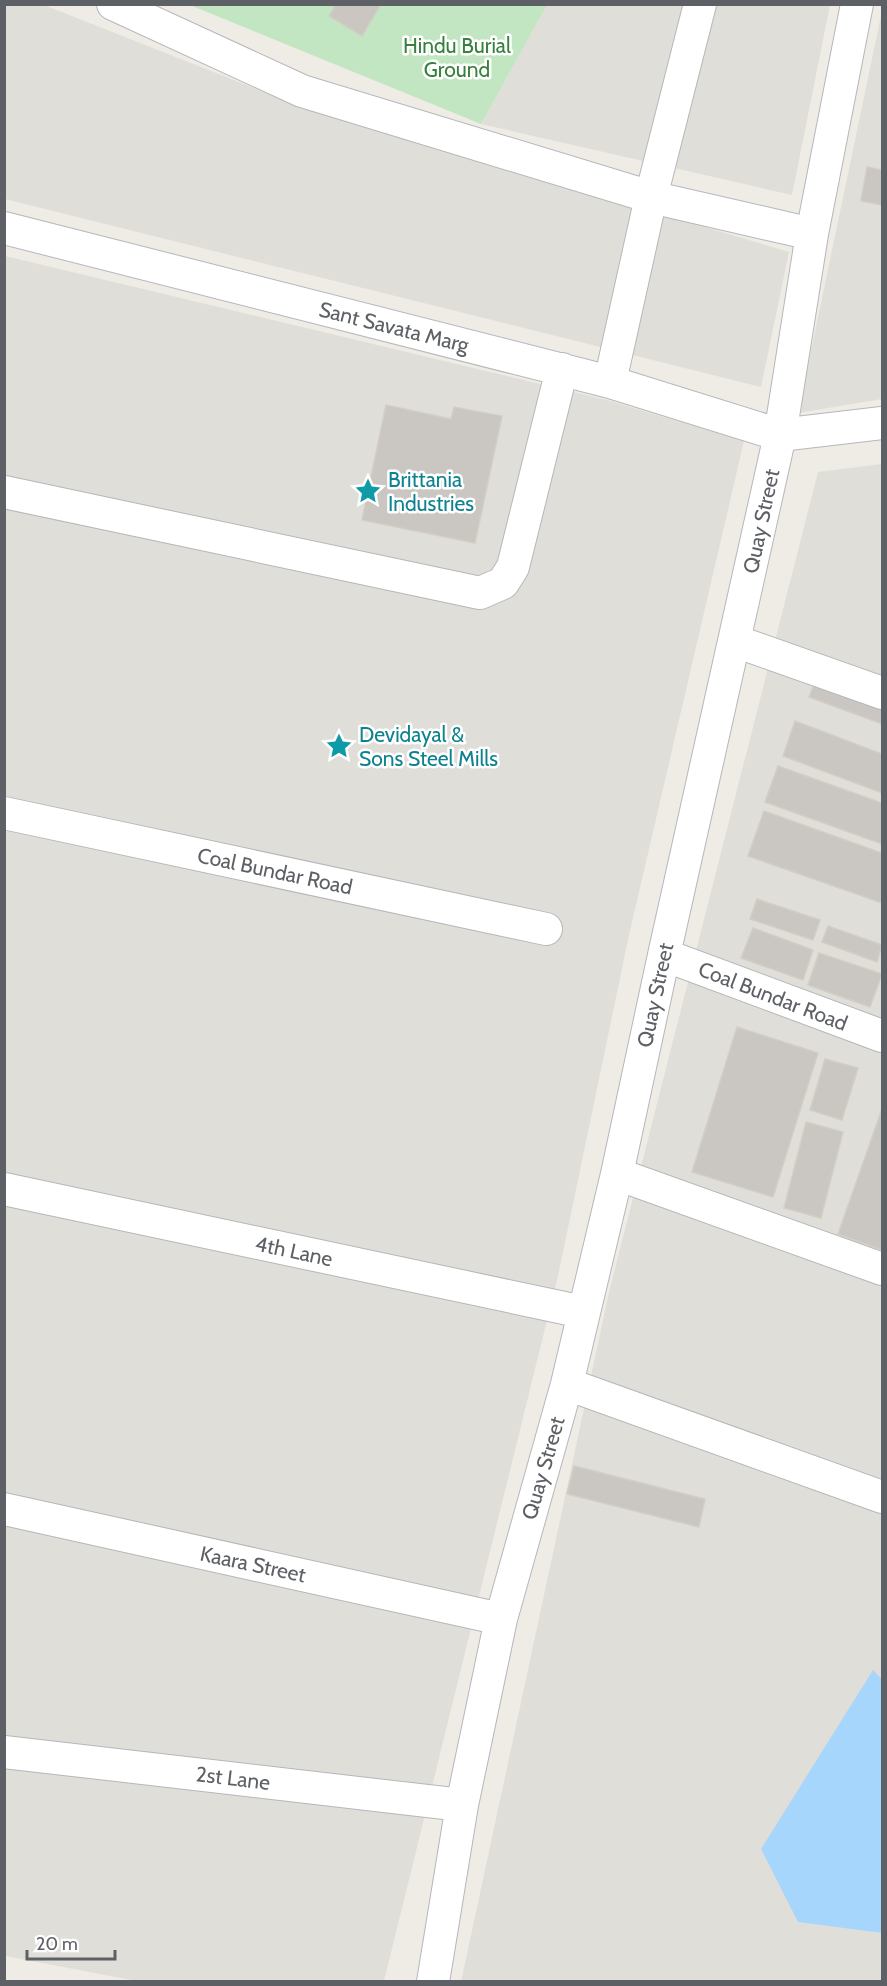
<svg xmlns="http://www.w3.org/2000/svg" width="887" height="1986" viewBox="0 0 887 1986" font-family="Cabin,sans-serif">
<style>
.industrial{fill:#e0ded9}
.green{fill:#c2e5c2}
.water{fill:#a7d6fc}
.building{fill:#cac7c2;stroke:#d3cec3;stroke-width:1.5}
.lines{fill:none;stroke-linecap:round;stroke-linejoin:round}
.minor-casing{stroke:#b5b7bb;stroke-width:34}
.minor{stroke:#fff;stroke-width:32}
.labels{text-anchor:middle;dominant-baseline:central;stroke-width:5;stroke-linejoin:round;paint-order:stroke}
.park-label{font-size:21px;fill:#37813c;stroke:#fff}
.street-label{font-size:21px;fill:#5d6065;stroke:#fff}
.culture-label{font-size:21px;fill:#0d838f;stroke:#fff;text-anchor:start}
</style>
<rect width="100%" height="100%" fill="#efece5"/>
<path class="industrial" d="M5,5h39l263,104 482,143 -28,135 -756,-188z
M547,5h283l-38,190 -311,-71z
M882,11v388l-84,14z
M5,256l602,144 137,41 -115,494 -71,341 -174,705h-247l-132,-25z
M882,464v1215l-9,-8 -75,250 84,12v48l-421,1 148,-690 209,-820z"/>
<path class="green" d="M190,5h357l-66,119z"/>
<path class="water" d="M873,1670l9,9v254l-84,-11 -37,-73z"/>
<path class="building" d="M336,4h45l-19,32 -33,-20z
M867,167l15,3v35l-21,-4z
M386,405l65,14 3,-12 48,9 -27,127 -113,-23z
M817,677l65,25v22l-73,-27z
M795,721l87,33v39l-99,-37z
M778,766l104,37v41l-117,-42z
M764,811l118,42v50l-134,-47z
M757,899l63,21 -7,20 -63,-21z
M828,926l54,19 -5,17 -55,-20z
M753,928l60,22 -10,30 -62,-22z
M819,953l63,21 -12,33 -62,-22z
M737,1027l81,26 -45,144 -81,-25z
M825,1059l33,9 -16,52 -32,-10z
M882,1109v141l-44,-16z
M806,1122l37,10 -22,86 -37,-10z
M574,1466l131,33 -6,28 -132,-33z"/>
<g class="lines">
<g class="minor-casing">
<path id="minor" d="M113,4l189,87 349,106 161,37
M4,228l606,154 170,53 102,-12
M610,382l41,-185 49,-193
M4,492l476,101 23,-10 10,-16 49,-198
M735,641l147,52
M4,813l542,116
M664,955l218,81
M617,1174l265,95
M4,1189l579,123
M567,1384l315,113
M4,1509l497,110
M4,1752l458,53
M433,1982l29,-177 39,-186 66,-235 50,-210 47,-219 116,-520 32,-201 45,-230"/>
</g>
<use href="#minor" class="minor"/>
</g>
<defs>
<g id="sight-bare" transform="scale(2.07)"><path d="M0-6L1.8-2.2L6-1.7L2.9 1.2L3.7 5.4L0 3.3L-3.7 5.4L-2.9 1.2L-6-1.7L-1.8-2.2Z" fill="#0f9aa8" stroke="#fff" stroke-width="2.5" paint-order="stroke"/></g>
</defs>
<g fill-rule="evenodd">
<use href="#sight-bare" x="368" y="491"/>
<use href="#sight-bare" x="339" y="746"/>
</g>
<g class="labels">
<g class="park-label">
<text x="457" y="45">Hindu Burial<tspan x="457" dy="24">Ground</tspan></text>
</g>
<g class="street-label">
<text transform="translate(394 327) rotate(14)">Sant Savata Marg</text>
<text transform="translate(761 521) rotate(-78)">Quay Street</text>
<text transform="translate(275 871) rotate(12)">Coal Bundar Road</text>
<text transform="translate(655 995) rotate(-78)">Quay Street</text>
<text transform="translate(773 996) rotate(21)">Coal Bundar Road</text>
<text transform="translate(294 1251) rotate(12)">4th Lane</text>
<text transform="translate(543 1468) rotate(-74)">Quay Street</text>
<text transform="translate(253 1564) rotate(12)">Kaara Street</text>
<text transform="translate(233 1778) rotate(7)">2st Lane</text>
</g>
<g class="culture-label">
<text x="388" y="479">Brittania<tspan x="388" dy="24">Industries</tspan></text>
<text x="359" y="734">Devidayal &amp;<tspan x="359" dy="24">Sons Steel Mills</tspan></text>
</g>
</g>
<rect width="887" height="1986" fill="none" stroke="#5d6065" stroke-width="12"/>
<path d="M27 1950v9h88v-9" fill="none" stroke="#5d6065" stroke-width="3"/>
<text x="36" y="1950" font-size="18" fill="#5d6065" stroke="#ffffff" stroke-width="4.5" paint-order="stroke">20 m</text>
</svg>
